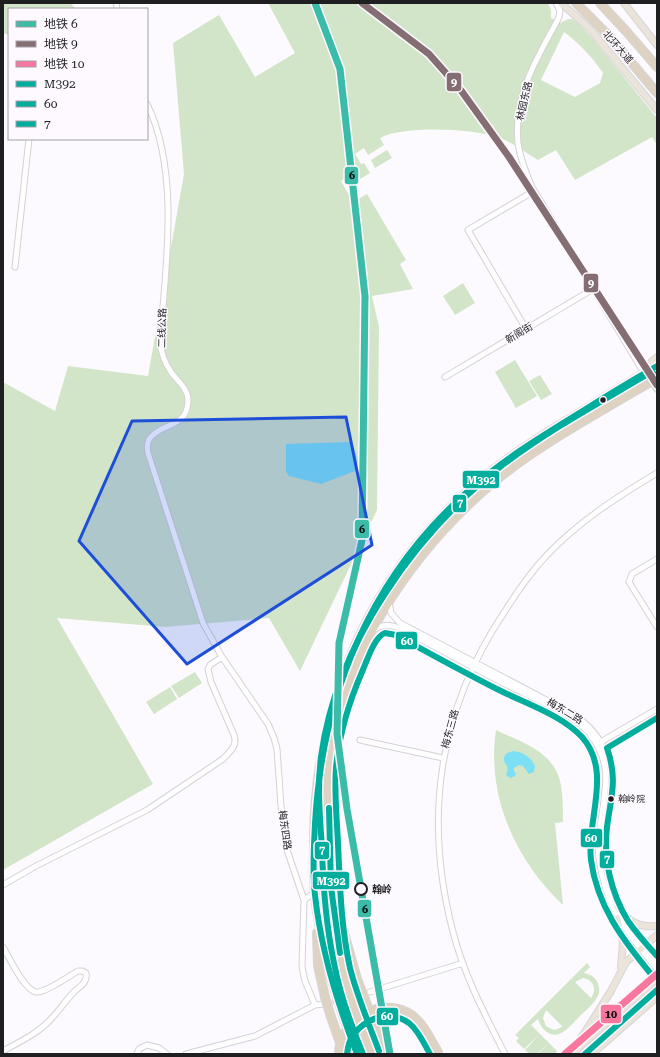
<svg xmlns="http://www.w3.org/2000/svg" width="660" height="1057" viewBox="0 0 660 1057" font-family="'Roboto Serif','Noto Sans SC',serif">
<style>
.green{fill:#d2e5c9;fill-rule:evenodd}
.water{fill:#7ce0f5}
.lines{fill:none;stroke-linecap:round;stroke-linejoin:round}
.minor-tunnel{stroke:#dbd9dd;stroke-width:5;stroke-dasharray:5 2.5;stroke-linecap:butt}
.minor-casing{stroke:#d4d2d5;stroke-width:7}
.major-casing{stroke:#d6d5d7;stroke-width:8}
.highway-casing{stroke:#d6d5d7;stroke-width:10}
.minor{stroke:#fffeff;stroke-width:5}
.major{stroke:#ebe4db;stroke-width:6}
.highway{stroke:#ded2c2;stroke-width:8}
.highway-bridge-casing{stroke:#d6d5d7;stroke-width:10;stroke-linecap:butt}
.highway-bridge{stroke:#ded2c2;stroke-width:8}
.bus-1-casing{stroke:#fdf9ff;stroke-width:9}
.bus-2-casing{stroke:#fdf9ff;stroke-width:9}
.bus-3-casing{stroke:#fdf9ff;stroke-width:9}
.bus-1{stroke:#01ad9c;stroke-width:6}
.bus-2{stroke:#01ad9c;stroke-width:6}
.bus-3{stroke:#01ad9c;stroke-width:6}
.metro-1-casing{stroke:#fdf9ff;stroke-width:10}
.metro-2-casing{stroke:#fdf9ff;stroke-width:10}
.metro-3-casing{stroke:#fdf9ff;stroke-width:10}
.metro-1{stroke:#3abca8;stroke-width:7}
.metro-2{stroke:#846e74;stroke-width:7}
.metro-3{stroke:#f8779e;stroke-width:7}
.marked{fill:#1d4ed8;fill-opacity:0.2;stroke:#1d4ed8;stroke-width:3;stroke-linejoin:round}
.bus-dot{fill:#1f1e20;stroke:#fdf9ff;stroke-width:1.5}
.stop-dot{fill:#fdf9ff;stroke:#1f1e20;stroke-width:2}
.labels{text-anchor:middle;dominant-baseline:central;stroke-width:3;stroke-linejoin:round;paint-order:stroke}
.bus-label{font-size:9px;fill:#1f1e20;stroke:#fdf9ff;text-anchor:start}
.street-label{font-size:10px;fill:#1f1e20;stroke:#fdf9ff}
.stop-label{font-size:10px;font-weight:bold;fill:#1f1e20;stroke:#fdf9ff;text-anchor:start}
.line-badge{stroke:#fdf9ff;stroke-width:1.5}
.badge-label{font-size:11px;text-anchor:middle;font-weight:bold;fill:#fff}
.pale-badge-label{font-size:11px;text-anchor:middle;font-weight:bold;fill:#111}
</style>
<rect width="100%" height="100%" fill="#fcfafe"/>
<path class="green" d="M3,3h68l4,6h-66v26l-6,-2z
M268,3h280l3,7v8l9,5 8,-4h4l6,4 16,17 63,78v27l-5,-8 -77,43 -19,-30 -18,10c-10,-6 -30,-20 -40,-23 -27,-8 -92,-12 -118,1l4,7 -16,10 -4,-7 -9,6 6,10 3,-1 6,10 -18,11 -5,-7 -6,4 12,21 14,-8 39,66 -6,4 13,25 -41,7 7,31 -2,183 -77,161 -31,-53 -104,9 -108,-9 96,166 -150,86v-488l52,29 13,-45 80,10 36,-202 -11,-131 46,-28 36,62 40,-24zM564,32c16,12 28,25 39,41l-3,10 -25,14 -34,-17z
M387,150l5,8 -17,10 -4,-8z
M463,283l12,20 -20,12 -12,-19z
M515,360l22,36 -21,12 -21,-36z
M540,375l12,19 -11,6 -12,-19z
M195,672l7,11 -23,15 -8,-12z
M170,687l7,12 -23,15 -8,-12z
M496,730c24,12 57,21 64,51 3,13 3,27 3,41l-8,1 8,82c-47,-44 -77,-109 -67,-175z
M587,963l3,4 -6,6c6,1 12,4 14,11 6,13 -10,24 -19,33 -5,5 -10,11 -16,15 -12,8 -22,-3 -25,-13l-7,6 9,9 -16,15 -8,-8 3,-3 -4,-3zM583,978c11,2 14,11 8,20l-16,-16zM546,1010l16,16v1l-8,3 -8,-4 -3,-8z
M540,1034l9,9 -12,11h-8l-4,-4z
M549,1043l8,8 -2,3h-17z"/>
<path class="water" d="M351,442c5,10 9,18 4,29l-34,13 -32,-8 -3,-4v-28z
M513,751c10,1 18,6 22,15l-1,6 -5,2 -6,-8 -4,-1 -5,3v3l2,2 -1,3 -4,2 -4,-2 -1,-2c5,-9 -3,-8 -2,-17l3,-4z"/>
<g class="lines">
<path class="minor-tunnel" d="M325,1004l45,-12"/>
<g class="minor-casing">
<path id="minor" d="M116,3l1,6
M556,3l4,8 -1,6c-6,13 -14,25 -20,38 -14,26 -24,58 -21,88 2,15 8,30 14,44l112,186
M147,104c33,67 19,163 13,237 1,12 4,21 11,31 7,10 17,16 17,29 -1,28 -26,21 -38,37 -3,4 -3,10 -2,15l55,170 19,34 46,67 6,14 3,11 4,57 6,44 17,50 -2,67 3,14 10,24 10,-1
M15,267l14,-128
M526,329l-58,-99 66,-39
M445,377l148,-88
M657,559l-25,15 -3,8 28,45
M389,602l2,11 9,10 173,91c25,16 41,43 39,74 -1,9 -4,18 -6,27 -2,15 -2,31 0,46 2,20 7,43 19,61 9,14 21,27 32,40
M374,630c9,-6 15,-6 25,-2 35,18 69,37 104,55 25,13 68,29 86,50 34,41 5,80 10,126 7,50 27,72 58,110
M360,740l83,18
M599,743l58,-34
M3,885l31,-18 113,-57 76,-51c7,-8 15,-13 11,-24l-23,-53 -3,-13 2,-4 12,-8
M304,900l11,-8
M3,947c6,10 21,43 33,45 9,1 33,-16 42,-21h4l4,2c2,11 -8,14 -14,21 -8,9 -14,18 -22,26 -13,14 -31,22 -47,31
M370,992l93,-29
M137,1054l2,-5 8,-4 12,3 8,6
M186,1054l69,-18 60,-31
M505,1054c-20,-39 -41,-79 -52,-122 -30,-115 -15,-221 52,-321 12,-19 25,-38 41,-55 32,-34 71,-59 111,-83"/>
</g>
<g class="major-casing">
<path id="major" d="M561,3l29,26 67,81
M624,3l33,42
M644,373l8,-12 5,-4
M652,381l5,8
M617,906c11,15 21,22 40,20
M617,918l6,24 -2,25
M574,1052l83,-73
M571,1054l40,-63 15,-29 31,-27
M592,1054l65,-57"/>
</g>
<g class="highway-casing">
<path id="highway" d="M576,3l33,33 48,57
M600,3l26,28 31,36
M337,908l20,71 17,44 14,31
M317,933l1,33 7,31
M357,1054c-20,-51 -36,-104 -42,-159 -2,-18 -1,-36 -1,-55 1,-126 47,-245 138,-334 38,-38 83,-67 129,-94 25,-16 50,-31 76,-46
M372,1054c-14,-34 -27,-70 -34,-107 -5,-31 -7,-63 -8,-94 -1,-29 -5,-59 -2,-87 12,-109 81,-211 162,-281 49,-41 112,-74 167,-107"/>
</g>
<use href="#minor" class="minor"/>
<use href="#major" class="major"/>
<use href="#highway" class="highway"/>
<g class="highway-bridge-casing">
<path id="highway-bridge" d="M325,997l6,20 13,37
M339,1054c0,-35 45,-60 74,-38 12,10 18,25 26,38"/>
</g>
<use href="#highway-bridge" class="highway-bridge"/>
<g class="bus-1-casing">
<path id="bus-1" d="M329,808l2,79 9,66
M357,1054c-20,-51 -36,-104 -42,-159 -3,-23 -1,-48 0,-71 7,-129 55,-246 152,-332 35,-32 75,-56 114,-80 25,-16 50,-31 76,-46"/>
</g>
<g class="bus-2-casing">
<path id="bus-2" d="M379,1051c-10,-27 -22,-55 -29,-83 -9,-41 -10,-82 -12,-124 -1,-25 -4,-51 -2,-76 3,-33 13,-66 26,-96 5,-11 12,-35 23,-39l11,2c35,19 69,38 105,56 26,13 60,24 81,46 31,35 4,83 9,123 6,46 32,80 60,114
M347,1054c1,-7 2,-14 7,-20 13,-17 37,-24 55,-11 10,8 15,21 21,31
M585,1054l72,-64"/>
</g>
<g class="bus-3-casing">
<path id="bus-3" d="M657,718l-50,30c11,32 4,48 0,79 -4,32 4,66 21,94 9,13 19,24 29,35
M363,1054c-12,-29 -23,-59 -29,-91 -8,-38 -11,-76 -12,-115 -2,-30 -5,-61 -1,-91 15,-113 94,-224 183,-293 45,-34 95,-61 144,-90l4,-1 5,2"/>
</g>
<use href="#bus-1" class="bus-1"/>
<use href="#bus-2" class="bus-2"/>
<use href="#bus-3" class="bus-3"/>
<g class="metro-1-casing">
<path id="metro-1" d="M315,3l25,66 25,227 -3,244 -23,103 -2,91 10,75 43,245"/>
</g>
<g class="metro-2-casing">
<path id="metro-2" d="M362,3l67,51 31,35 49,68 148,228"/>
</g>
<g class="metro-3-casing">
<path id="metro-3" d="M565,1054l92,-80"/>
</g>
<use href="#metro-1" class="metro-1"/>
<use href="#metro-2" class="metro-2"/>
<use href="#metro-3" class="metro-3"/>
</g>
<path class="marked" d="M346,417l26,128 -185,119 -108,-123 53,-120z"/>
<g class="bus-dot">
<circle cx="603" cy="400" r="3.5"/>
<circle cx="611" cy="799" r="3.5"/>
</g>
<circle class="stop-dot" cx="361" cy="889" r="6"/>
<g class="labels">
<g class="bus-label">
<text x="618" y="799">翰岭院</text>
</g>
<g class="street-label">
<text transform="translate(618 47) rotate(49)">北环大道</text>
<text transform="translate(524 101) rotate(-77)">林园东路</text>
<text transform="translate(162 328) rotate(-89)">二线公路</text>
<text transform="translate(519 333) rotate(-31)">新阁街</text>
<text transform="translate(565 711) rotate(31)">梅东二路</text>
<text transform="translate(450 729) rotate(-75)">梅东三路</text>
<text transform="translate(285 830) rotate(82)">梅东四路</text>
</g>
<g class="stop-label">
<text x="372" y="889">翰岭</text>
</g>
</g>
<g class="line-badge">
<rect x="446" y="72" width="16" height="20" rx="4" fill="#846e74"/>
<rect x="344" y="166" width="15" height="19" rx="4" fill="#3abca8"/>
<rect x="583" y="273" width="16" height="20" rx="4" fill="#846e74"/>
<rect x="462" y="470" width="38" height="19" rx="4" fill="#01ad9c"/>
<rect x="452" y="494" width="15" height="19" rx="4" fill="#01ad9c"/>
<rect x="354" y="519" width="16" height="20" rx="4" fill="#3abca8"/>
<rect x="395" y="631" width="23" height="19" rx="4" fill="#01ad9c"/>
<rect x="580" y="828" width="23" height="20" rx="4" fill="#01ad9c"/>
<rect x="314" y="841" width="16" height="19" rx="4" fill="#01ad9c"/>
<rect x="599" y="850" width="16" height="19" rx="4" fill="#01ad9c"/>
<rect x="312" y="871" width="38" height="19" rx="4" fill="#01ad9c"/>
<rect x="357" y="899" width="15" height="19" rx="4" fill="#3abca8"/>
<rect x="600" y="1004" width="22" height="20" rx="4" fill="#f8779e"/>
<rect x="376" y="1007" width="23" height="19" rx="4" fill="#01ad9c"/>
</g>
<g class="badge-label">
<text x="454" y="86">9</text>
<text x="591" y="287">9</text>
<text x="481" y="484">M392</text>
<text x="460" y="507">7</text>
<text x="407" y="645">60</text>
<text x="591" y="842">60</text>
<text x="322" y="854">7</text>
<text x="607" y="863">7</text>
<text x="331" y="885">M392</text>
<text x="387" y="1020">60</text>
</g>
<g class="pale-badge-label">
<text x="352" y="179">6</text>
<text x="362" y="533">6</text>
<text x="365" y="913">6</text>
<text x="611" y="1018">10</text>
</g>
<rect width="660" height="1057" fill="none" stroke="#1f1e20" stroke-width="8"/>
<rect x="8" y="8" width="140" height="132" fill="#fdf9ff" stroke="#a4a1a6"/>
<rect x="16" y="21" width="20" height="6" fill="#3abca8" stroke="#a4a1a6"/>
<text x="44" y="28" font-size="12" fill="#1f1e20">地铁 6</text>
<rect x="16" y="41" width="20" height="6" fill="#846e74" stroke="#a4a1a6"/>
<text x="44" y="48" font-size="12" fill="#1f1e20">地铁 9</text>
<rect x="16" y="61" width="20" height="6" fill="#f8779e" stroke="#a4a1a6"/>
<text x="44" y="68" font-size="12" fill="#1f1e20">地铁 10</text>
<rect x="16" y="81" width="20" height="6" fill="#01ad9c" stroke="#a4a1a6"/>
<text x="44" y="88" font-size="12" fill="#1f1e20">M392</text>
<rect x="16" y="101" width="20" height="6" fill="#01ad9c" stroke="#a4a1a6"/>
<text x="44" y="108" font-size="12" fill="#1f1e20">60</text>
<rect x="16" y="121" width="20" height="6" fill="#01ad9c" stroke="#a4a1a6"/>
<text x="44" y="128" font-size="12" fill="#1f1e20">7</text>
</svg>
